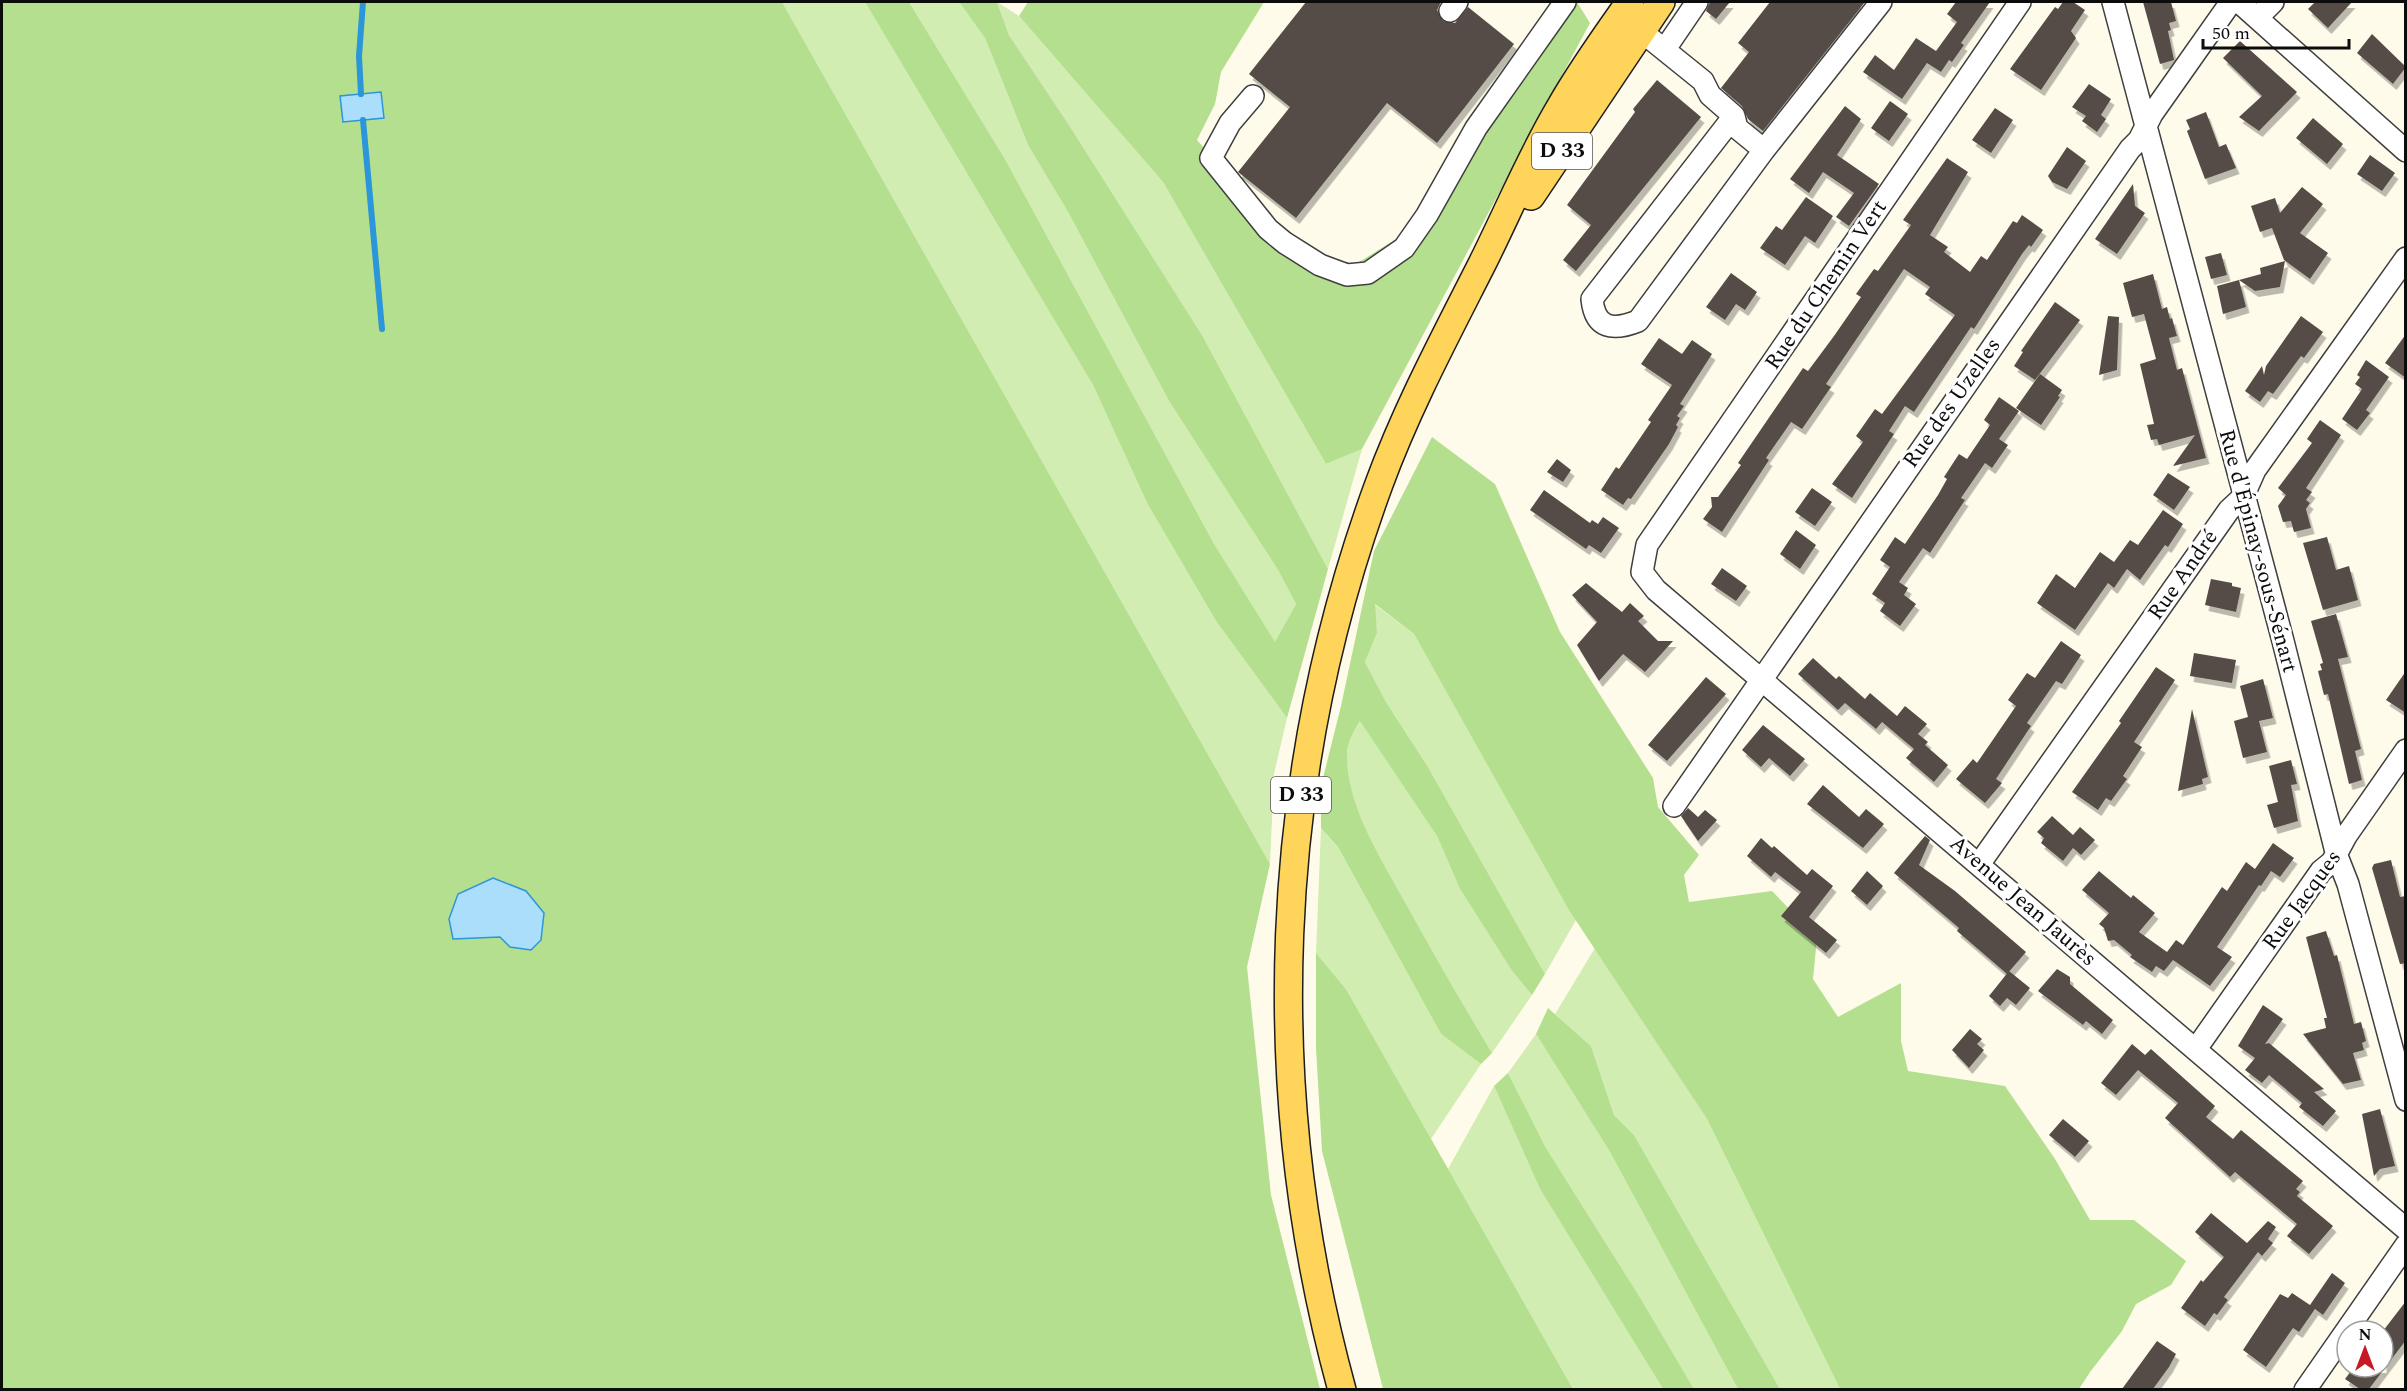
<svg xmlns="http://www.w3.org/2000/svg" width="2407" height="1391" viewBox="0 0 2407 1391" font-family="Spectral,serif">
<style>
.green{fill:#d1edb1}
.forest{fill:#b4df8f}
.water{fill:#aadefb;stroke:#2b96d9;stroke-width:1.5}
.lines{fill:none;stroke-linecap:round;stroke-linejoin:round}
.stream{stroke:#2b96d9;stroke-width:6}
.building{fill:#554c47;filter:url(#shadow)}
.minor-casing{stroke:#3f3f3f;stroke-width:24}
.major-casing{stroke:#1d1d1d;stroke-width:30}
.minor{stroke:#fff;stroke-width:21}
.major{stroke:#ffd45a;stroke-width:27}
.labels{text-anchor:middle;dominant-baseline:central;stroke-width:6;stroke-linejoin:round;paint-order:stroke}
.shield{fill:#fff;stroke:#555;stroke-width:1.5}
.shield-label{font-size:21px;font-weight:bold;fill:#0c0c0c}
.street-label{font-size:22px;fill:#0c0c0c;stroke:#fff}
</style>
<defs>
<filter id="shadow"><feDropShadow dx="3.5" dy="6" stdDeviation="0" flood-color="#0004"/></filter>
</defs>
<rect width="100%" height="100%" fill="#fffbea"/>
<path class="green" d="M782,2h83l228,383 54,118 69,118 71,97 -13,56 -4,90z
M909,2h50l26,36 43,107 40,67 101,189 109,169 18,34 -21,39 -62,-101 -208,-383z
M997,2l22,14 144,166 163,282 36,-15 -34,120 -126,-234 -133,-210 -60,-90z
M1374,604l40,30 162,286 -31,54 -117,-207 -42,-65 -21,-40 12,-29z
M1361,720l76,116 23,53 52,82 20,24 -40,58c-30,-50 -59,-100 -87,-151 -24,-42 -60,-98 -58,-148 0,-13 7,-23 14,-34z
M1321,828l17,19 103,187 40,30 -50,75 -85,-150 -30,-36z
M1595,948l112,171 133,270h-60l-146,-254 -20,-20 -23,-69 -36,-32z
M1536,1034l74,118 128,237h-44l-53,-90 -95,-151 -38,-75z
M1494,1086l46,103 123,200h-90l-125,-220z"/>
<path class="forest" d="M2,2h780l488,862 -23,103 24,228 49,194 -1318,1z
M865,2h44l96,157 208,383 62,100 21,-38 -18,-34 -109,-169 -101,-189 -40,-67 -43,-107 -26,-36h38l12,33 60,90 133,210 126,234 -41,149 -71,-97 -69,-118 -54,-118z
M1028,2h236l-43,70 -6,32 -18,36 71,80 47,47h36l55,-34 165,-231h6l13,21 -228,426 -36,15 -163,-282 -144,-166z
M1432,437l63,47 65,148 93,146 5,29 41,48 -15,20 5,27 83,-11 45,47 -4,41 25,38 63,-34v58l7,30 97,15 50,73 35,61h44l52,41 -15,24 -35,19 -14,27 -32,41 -11,17h-239l-133,-270 -138,-209 -155,-276 -39,-30 2,29 -12,29 21,40 42,65 117,207 -13,21 -20,-24 -52,-82 -23,-53 -77,-115c-6,10 -13,21 -13,33 -1,51 34,105 58,148 28,51 57,101 87,151l-11,11 -40,-30 -103,-187 -17,-19v-42l20,-80 33,-155z
M1316,953l30,36 227,400h-190l-61,-238 -6,-103z
M1548,1008l43,38 23,69 20,20 146,254h-42l-128,-237 -74,-118z
M1508,1073l38,75 95,151 53,90h-31l-123,-200 -46,-103z"/>
<path class="water" d="M381,92l3,26 -41,4 -3,-26z
M493,878l33,13 18,22 -3,27 -10,10 -21,-3 -10,-10 -47,2 -4,-20 9,-25z"/>
<g class="lines">
<path class="stream" d="M361,94l-2,-38 4,-54
M363,120l19,209"/>
</g>
<path class="building" d="M1306,2h135l-4,8 6,11 12,2 13,-16 46,37 -77,99 -50,-40 -91,115 -58,-46 52,-65 -41,-33z
M1710,2h20l-14,17 -10,-8z
M1770,2h95l-102,129 -15,-12 -6,-13 -21,-18 28,-36 -11,-9z
M1956,2h34l-29,41 3,2 -12,17 -3,-2 -8,12 -14,-9 -25,36 -39,-27 12,-17 19,15 22,-32 20,13 21,-29 -10,-8z
M2063,2h10l12,8 -14,21 5,7 -35,52 -31,-21 45,-62 3,2z
M2143,2h28l5,19 -7,2 2,7 -3,1 6,29 -14,4z
M2315,2h37l-24,26 -20,-19z
M2372,34l34,33 -13,17 -36,-31z
M2240,41l57,51 -38,39 -20,-14 23,-21 -39,-38z
M1657,80l44,37 -125,154 -13,-11 28,-35 -24,-20 68,-93 -2,-3z
M2089,84l22,15 -10,16 5,4 -9,13 -15,-11 4,-5 -14,-9z
M1890,101l18,13 -19,27 -18,-13z
M1845,106l16,13 -24,36 42,29 -30,42 -13,-9 18,-24 -31,-21 -14,21 -19,-14z
M1995,108l18,12 -22,33 -19,-13z
M2206,112l13,35 7,-3 10,24 -31,11 -18,-48 3,-2 -4,-9z
M2313,118l30,26 -16,20 -31,-26z
M2067,147l19,14 -19,28 -15,-7 -4,-6z
M2370,155l25,18 -13,18 -25,-17z
M1947,158l21,14 -38,63 18,12 -4,5 26,20 11,-16 6,4 26,-39 4,2 5,-8 21,15 -12,17 -2,-2 -7,9 -48,75 -3,-2 -57,85 -9,-6 -16,25 5,3 -42,64 -20,-14 31,-42 -7,-6 19,-27 7,5 73,-99 -30,-21 5,-7 -26,-18 -78,115 5,3 -29,42 -11,-7 -25,36 3,2 -47,72 -19,-13 9,-12 -1,-10h7l23,-32 -3,-2 65,-95 5,3 26,-35 27,-39 -5,-3 18,-25 4,2 33,-46 -8,-5z
M2133,184l2,22 10,7 -28,41 -22,-15z
M2302,187l21,17 -23,29 28,20 -18,26 -26,-19 -12,-32 -12,4 -9,-26 24,-8 5,15z
M1806,197l27,19 -18,27 -10,-7 -20,29 -25,-17 16,-22 6,4z
M2221,253l6,22 -16,4 -6,-22z
M2285,261l-5,26 -25,4 -16,-11 22,-6 -1,-6z
M1731,273l26,19 -12,18 -9,-6 -11,16 -19,-13z
M2153,274l9,35 5,-2 3,12 2,-1 5,18 -8,2 8,32 5,-2 24,90 -33,8 22,-31 -36,10 -2,-6 -6,1 -4,-15 7,-1 -14,-60 16,-5 -12,-45 -12,3 -9,-34z
M2239,280l7,27 -23,7 -6,-28z
M2055,302l25,18 -45,60 -21,-14 9,-14 -2,-1z
M2108,316l11,1 -2,53 -18,5z
M2301,316l22,16 -19,26 -3,-2 -28,38 -5,-3 -8,11 -15,-11 17,-25 2,9 2,-9z
M2406,334v44l-21,-15z
M1659,338l23,16 10,-14 20,14 -32,50 4,2 -7,10 3,2 -4,7 2,2 -9,17 -38,55 -3,-1 -5,7 -22,-15 15,-23 3,2 32,-47 -3,-2 24,-35 -31,-21z
M2366,360l23,17 -23,33 4,3 -13,17 -15,-11 20,-30 -7,-5 5,-7 -3,-2z
M2040,374l22,16 -4,6 2,1 -19,28 -25,-17z
M1999,397l20,14 -20,28 9,6 -16,23 -7,-5 -24,35 4,2 -35,53 -7,-5 -24,34 9,6 -4,7 12,9 -16,22 -20,-15 5,-8 -13,-9 18,-27 -10,-7 15,-23 10,7 33,-49 9,-16 -3,-2 15,-23 8,5 23,-34 -6,-5z
M2320,420l21,15 -35,53 6,4 -6,8 4,3 -4,6 5,19 -17,4 -3,-11 -8,1 -5,-16 8,-11 -8,-7 34,-45 -5,-4z
M1557,459l14,11 -8,12 -16,-10z
M2168,473l22,14 -16,23 -21,-15z
M1812,488l20,14 -17,24 -20,-14z
M1544,490l46,33 2,-3 6,4 5,-7 16,11 -18,25 -12,-8 -3,4 -56,-39z
M2163,510l20,14 -15,23 -3,-2 -25,35 -13,-11 -13,19 -6,-5 -33,47 -38,-27 19,-29 19,14 25,-36 14,10 16,-22 8,5z
M1796,530l20,15 -16,24 -20,-15z
M2327,537l9,33 13,-4 9,34 -35,10 -20,-67z
M1722,568l25,18 -11,15 -25,-17z
M2211,579l21,4v3l9,2 -5,24 -31,-7z
M1586,583l36,29 8,-9 14,13 -6,5 20,20h15l-28,31 -22,-18 -24,27 -22,-36 20,-23 -25,-27z
M2336,614l12,43 -10,2 23,90 -6,2 7,29 -13,4 -21,-90 -4,1 -6,-24 4,-1 -2,-6 3,-1 -12,-42z
M2061,641l20,14 -19,29 -6,-3 -29,42 4,3 -35,53 6,4 -17,20 -29,-24 17,-20 4,4 39,-57 -8,-6 19,-27 8,5z
M2194,653l42,7 -4,23 -42,-7z
M1813,658l23,21 3,-3 26,23 5,-6 27,23 8,-10 22,18 -9,10 10,8 -3,3 23,20 -14,17 -28,-24 8,-9 -32,-27 -6,7 -31,-26 -7,7 -40,-36z
M2156,667l19,13 -41,62 8,5 -19,29 4,3 -16,22 -5,-3 -8,12 -26,-18 49,-69 -2,-2z
M2406,671v42l-20,-13z
M1706,677l20,17 -59,67 -19,-16z
M2263,679l10,39 -14,3 8,31 -24,6 -9,-37 14,-4 -8,-31z
M2192,709l16,68 -6,2 1,5 -25,7z
M1763,725l42,34 -15,17 -21,-18 -8,9 -19,-17z
M2291,760l6,24 -6,1 7,36 -24,7 -7,-23 11,-3 -9,-36z
M1823,785l36,32 7,-8 18,15 -21,24 -56,-44z
M1688,808l10,9 7,-7 12,10 -19,21 -17,-25z
M2052,816l21,19 7,-8 15,13 -14,15 -8,-7 -10,13 -22,-18 3,-5 -7,-6z
M1925,836l5,4 -11,25 36,26 71,61 -19,22 -50,-43 2,-3 -65,-55z
M1761,838l11,10 2,-2 33,29 5,-6 21,17 -24,31 28,23 -11,13 -45,-37 20,-24 -26,-20 -4,5 -24,-21z
M2273,843l21,15 -14,19 -9,-6 -10,15 -2,-1 -42,62 15,10 -22,29 -37,-26 -9,11 -8,-5 -4,6 -22,-15 2,-2 -18,-15 -6,1 -4,-13 -5,-4 10,-11 -27,-23 17,-19 32,27 2,-3 22,18 -16,19 28,20 9,-12 7,5 39,-58 5,4 19,-29 9,7z
M2391,860l9,37 6,-1v67l-6,1 -28,-96 2,-4z
M1867,871l16,15 -16,19 -16,-14z
M2326,931l8,25 3,-1 17,69 7,-2 5,19 -4,2 2,7 -11,3 8,27 -18,4 -40,-50 23,-6 -2,-10h3l-21,-81z
M2057,969l13,8v7l43,36 -11,14 -16,-13 -3,4 -45,-34z
M2009,971l21,17 -14,17 -9,-7 -7,8 -11,-10z
M2263,1005l20,14 -18,25 4,-1 55,46 -10,3 22,19 -13,15 -24,-19 3,-4 -33,-28 -7,8 -17,-13 10,-12 -17,-12z
M1970,1029l12,10 -5,5 7,6 -15,18 -17,-18z
M2132,1044l13,11 6,-6 64,57 -9,11 27,22 8,-9 62,51 -7,8 4,3 -3,4 36,30 -24,28 -22,-18 10,-12 -62,-52 -5,5 -65,-59 13,-15 -40,-33 -22,25 -15,-12z
M2380,1109l15,57 -15,3 -6,7 -12,-62z
M2063,1119l26,22 -14,16 -26,-22z
M2211,1213l36,30 21,-22 8,6 -8,12 5,4 -11,13 -4,-4 -34,45 4,3 -11,15 -3,-2 -9,13 -24,-18 20,-28 2,2 21,-25 -29,-25z
M2332,1273l13,10 -22,32 -8,-6 -16,23 -6,-4 -27,39 -23,-17 37,-56 8,4 4,-5 18,12z
M2406,1301v39l-37,49h-9l-15,-10 9,-12h29v-36z
M2157,1341l19,13 -7,13 -16,22h-31z"/>
<g class="lines">
<g class="minor-casing">
<path id="minor" d="M2020,2l-373,543 -5,27 14,18 750,639
M2113,2l170,639 54,215 11,28 58,216
M2239,2l167,149
M1450,11l7,-9
M2257,18l16,-16
M1641,31l62,50 7,14 24,21 3,12 27,22 117,-148
M1665,49l32,-47
M1253,96l-23,27 -19,35 57,71 17,14 35,22 27,10 21,-2 36,-25 23,-33 49,-87 89,-126
M1734,116l-142,183c3,30 21,32 46,22l126,-171
M1674,806l456,-657 9,-9 13,-26 79,-112
M1980,863l249,-353 14,-13 12,-27 151,-212
M2196,1049l125,-178 11,-9 14,-26 60,-86
M2305,1390l101,-145"/>
</g>
<g class="major-casing">
<path id="major" d="M1531,196l130,-194
M1342,1390c-82,-299 -70,-615 37,-906 28,-76 66,-147 103,-220 26,-52 49,-108 79,-158 21,-37 45,-70 69,-104"/>
</g>
<use href="#minor" class="minor"/>
<use href="#major" class="major"/>
</g>
<g class="labels">
<g class="shield">
<rect x="1532" y="133" width="60" height="36" rx="4.5"/>
<rect x="1271" y="777" width="60" height="36" rx="4.5"/>
</g>
<g class="shield-label">
<text x="1562" y="151">D 33</text>
<text x="1301" y="795">D 33</text>
</g>
<g class="street-label">
<text transform="translate(1826 285) rotate(-56)">Rue du Chemin Vert</text>
<text transform="translate(1952 403) rotate(-55)">Rue des Uzelles</text>
<text transform="translate(2258 551) rotate(75)">Rue d'Épinay-sous-Sénart</text>
<text transform="translate(2183 575) rotate(-55)">Rue André</text>
<text transform="translate(2302 900) rotate(-54)">Rue Jacques</text>
<text transform="translate(2023 901) rotate(41)">Avenue Jean Jaurès</text>
</g>
</g>
<rect width="2407" height="1391" fill="none" stroke="#0c0c0c" stroke-width="6"/>
<g transform="translate(2365 1349)"><circle r="28" fill="#ffffff" stroke="#9e9e9e" stroke-width="1.5"/>
<path d="M0-4.5L10 22L0 15L-10 22Z" fill="#c71924"/>
<text y="-9" font-size="16" font-weight="bold" text-anchor="middle" fill="#0c0c0c">N</text>
</g>
<path d="M2203 39v9h146v-9" fill="none" stroke="#0c0c0c" stroke-width="3"/>
<text x="2212" y="39" font-size="18" fill="#0c0c0c" stroke="#ffffff" stroke-width="4.5" paint-order="stroke">50 m</text>
</svg>
